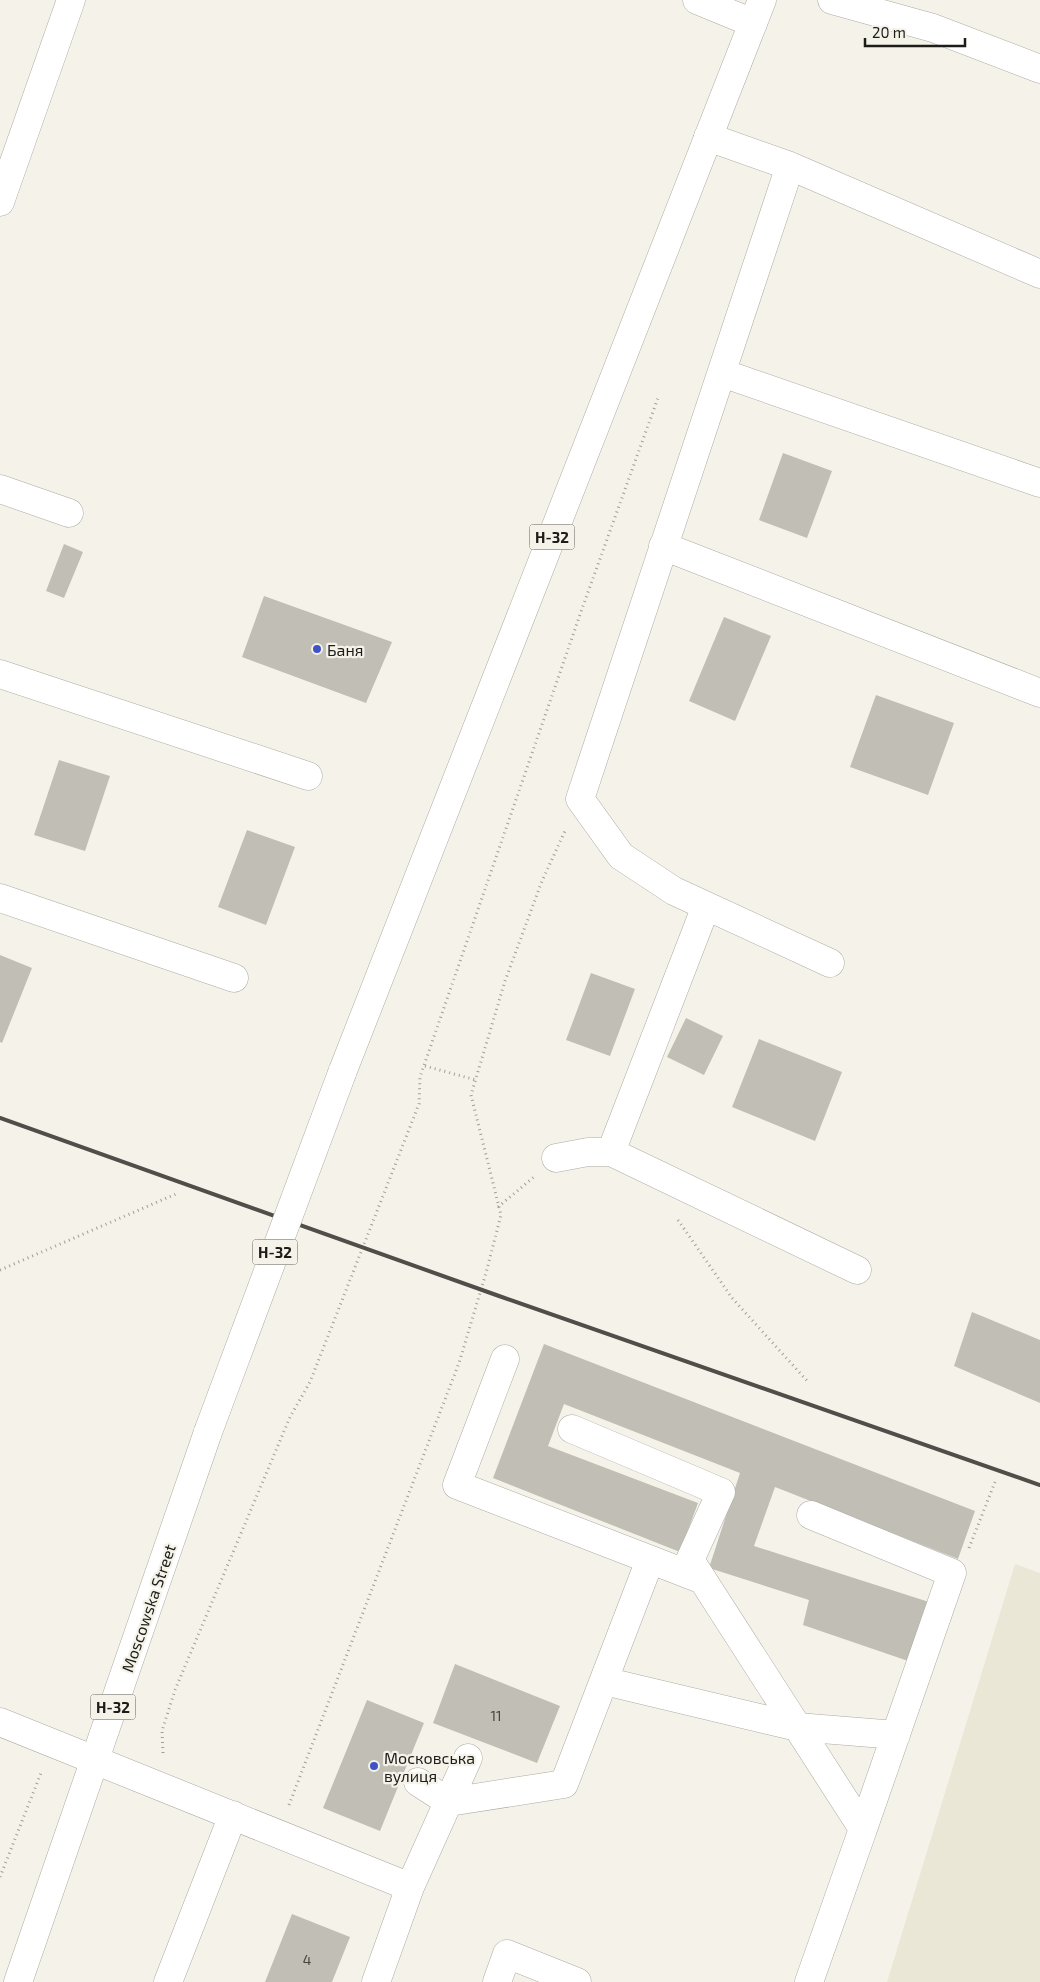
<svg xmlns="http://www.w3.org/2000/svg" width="1040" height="1982" viewBox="0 0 1040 1982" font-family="'Exo 2',sans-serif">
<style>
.built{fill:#ebe7d6}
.building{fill:#c1bfb5}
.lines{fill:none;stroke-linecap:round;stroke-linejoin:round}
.minor-casing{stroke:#adaba2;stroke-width:29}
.major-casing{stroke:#adaba2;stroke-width:29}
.path{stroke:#a09e97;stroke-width:3;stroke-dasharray:1 4;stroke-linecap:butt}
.minor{stroke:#fff;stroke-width:28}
.major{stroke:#fff;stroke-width:28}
.rail{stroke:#4f4e49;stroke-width:4}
.major-bridge-casing{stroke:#adaba2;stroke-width:29;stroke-linecap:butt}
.major-bridge{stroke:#fff;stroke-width:28}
.poi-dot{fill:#3f53c7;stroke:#f5f3e9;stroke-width:2}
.labels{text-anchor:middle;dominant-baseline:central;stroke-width:4.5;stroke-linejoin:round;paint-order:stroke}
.number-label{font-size:14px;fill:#464540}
.shield{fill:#f5f3e9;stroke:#5e5c57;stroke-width:1}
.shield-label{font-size:15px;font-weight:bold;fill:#1d1c19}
.poi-label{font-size:16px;fill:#1d1c19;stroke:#f5f3e9;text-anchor:start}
.street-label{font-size:16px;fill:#1d1c19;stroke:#f5f3e9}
</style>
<rect width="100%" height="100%" fill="#f5f3e9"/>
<path class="built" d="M1015,1564l25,9v409h-153z"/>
<path class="building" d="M783,453l49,18 -25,67 -48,-18z
M64,544l19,8 -19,46 -18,-7z
M264,596l128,46 -26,61 -124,-46z
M724,617l47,19 -36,85 -46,-20z
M876,695l78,28 -26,72 -78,-28z
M59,760l51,16 -25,75 -51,-16z
M247,830l48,17 -29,78 -48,-18z
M0,955l32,13 -30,75 -2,-1z
M591,973l44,16 -25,67 -44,-16z
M686,1018l37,18 -19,39 -37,-18z
M759,1039l83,33 -27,69 -83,-34z
M972,1312l68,28v63l-86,-37z
M544,1344l431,167 -17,48 -183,-72 -21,59 175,56 -18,60 -108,-37 6,-25 -100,-32 31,-95 -176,-69 -16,42 150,57 -18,49 -187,-74z
M455,1664l105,42 -23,57 -104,-40z
M367,1700l57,23 -44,108 -57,-23z
M292,1914l58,23 -18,45h-67z"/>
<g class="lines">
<g class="minor-casing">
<path id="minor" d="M697,0l56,23
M832,0l101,28 107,41
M708,137l82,29 250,108
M790,166l-210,633 41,57 53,35 156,72
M0,202l71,-202
M722,373l318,110
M0,489l69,24
M663,546l377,147
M0,674l308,102
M0,898l234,80
M706,906l-95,246 246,118
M556,1158l32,-6h23
M505,1359l-48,126 246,95
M572,1429l149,63 -31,68 173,269 -54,153
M811,1515l141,58 -89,256
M604,1681l193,46 99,8
M0,1722l410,165 -34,95
M418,1782l31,20 115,-18 86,-224
M410,1887l58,-129
M168,1982l65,-167
M497,1982l10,-28 70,28"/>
</g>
<g class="major-casing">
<path id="major" d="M342,1073l420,-1073
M18,1982l190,-550"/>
</g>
<path class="path" d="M425,1066l51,14
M498,1207l36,-30
M678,1220l54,78 77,85
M0,1270l176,-76
M969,1548l26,-66
M163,1753l-1,-22 13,-41 115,-273 20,-35 109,-278 1,-27 163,-471 76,-211
M289,1805l170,-442 27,-90 15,-58 -30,-120 34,-114 37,-100 23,-50
M0,1877l41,-104"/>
<use href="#minor" class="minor"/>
<use href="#major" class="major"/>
<path class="rail" d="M0,1118l499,178 541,189"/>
<g class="major-bridge-casing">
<path id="major-bridge" d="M208,1432l134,-359"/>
</g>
<use href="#major-bridge" class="major-bridge"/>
</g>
<g class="poi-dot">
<circle cx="317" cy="649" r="5"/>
<circle cx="374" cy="1766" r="5"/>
</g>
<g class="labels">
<g class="number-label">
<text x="496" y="1715">11</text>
<text x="307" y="1959">4</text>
</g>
<g class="shield">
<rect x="529.5" y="524.5" width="45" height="25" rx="4"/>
<rect x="252.5" y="1239.5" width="45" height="25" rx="4"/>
<rect x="90.5" y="1694.5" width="45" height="25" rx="4"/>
</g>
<g class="shield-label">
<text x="552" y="537">Н-32</text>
<text x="275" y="1252">Н-32</text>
<text x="113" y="1707">Н-32</text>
</g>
<g class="poi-label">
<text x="327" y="649">Баня</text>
<text x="384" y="1757">Московська<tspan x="384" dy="18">вулиця</tspan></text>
</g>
<g class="street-label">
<text transform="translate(148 1608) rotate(-71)">Moscowska Street</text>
</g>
</g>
<path d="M865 38v8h100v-8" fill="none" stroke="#1d1c19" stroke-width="2.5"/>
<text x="872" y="38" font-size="15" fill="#1d1c19" stroke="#f5f3e9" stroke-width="4" paint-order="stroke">20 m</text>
</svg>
